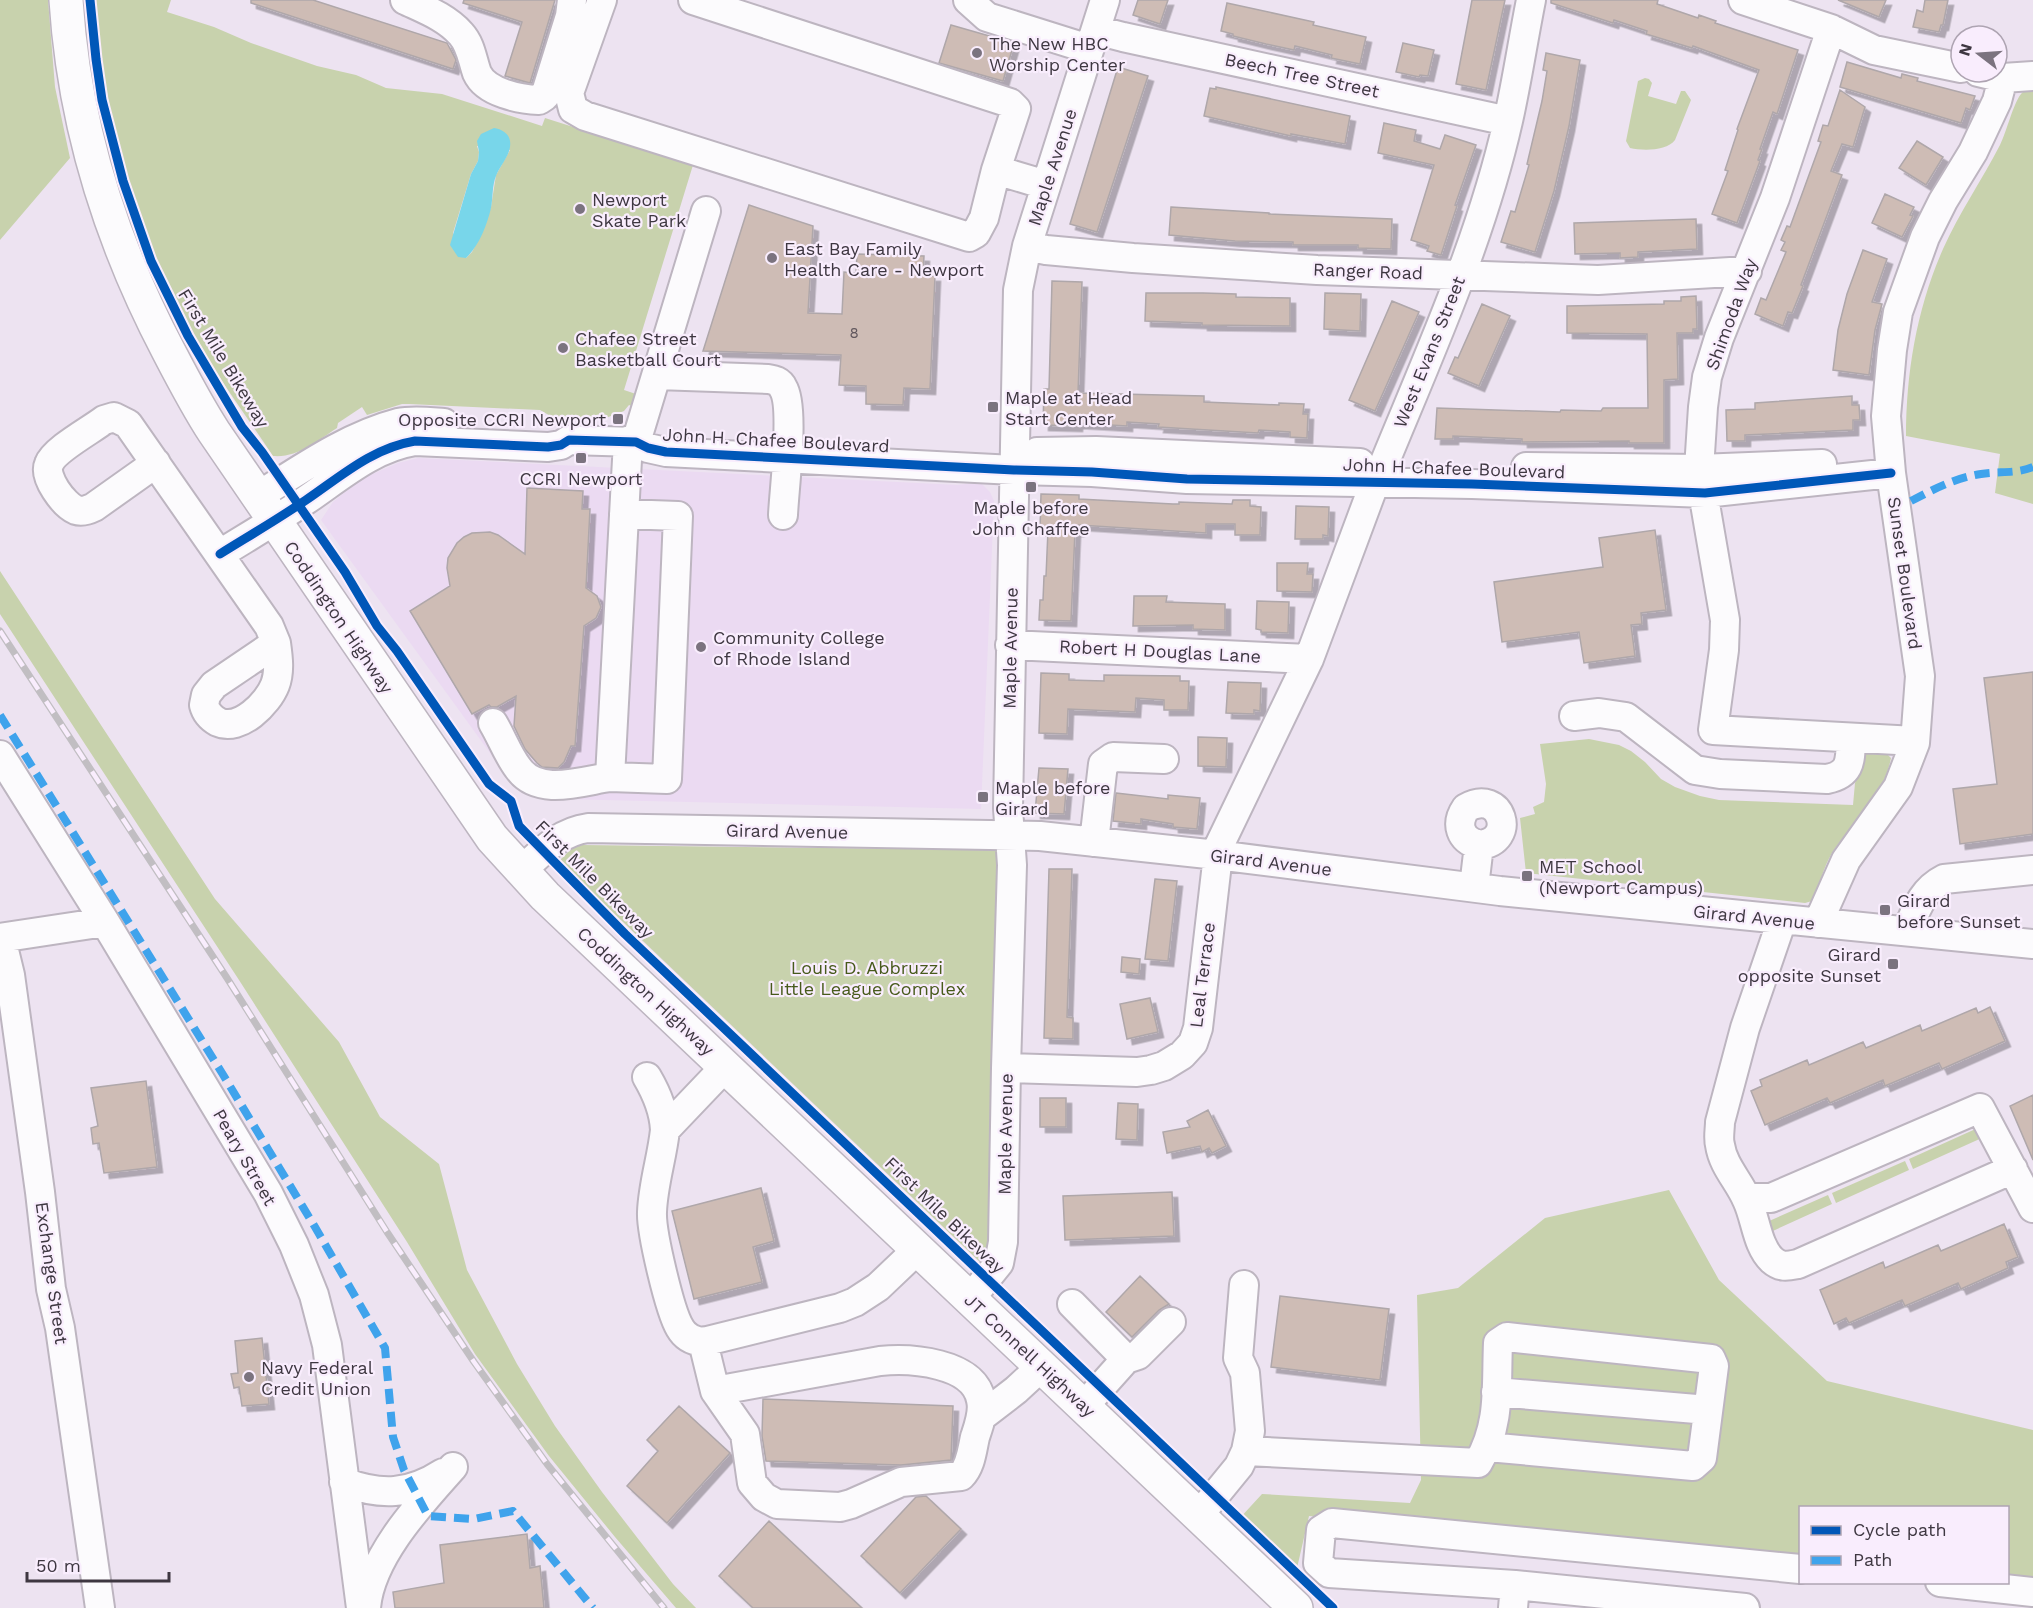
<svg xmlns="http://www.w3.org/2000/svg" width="2033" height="1608" viewBox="0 0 2033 1608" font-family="'Work Sans',sans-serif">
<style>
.built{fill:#ebdaf2}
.green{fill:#c8d2ad;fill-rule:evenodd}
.water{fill:#78d6ea}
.building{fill:#cebcb5;stroke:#afa7aa;stroke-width:1.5;filter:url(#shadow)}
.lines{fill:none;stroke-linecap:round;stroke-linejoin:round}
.minor-casing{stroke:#bdb5c0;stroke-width:32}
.highway-casing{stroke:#bdb5c0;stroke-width:36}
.minor{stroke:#fcfbfd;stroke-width:28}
.highway{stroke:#fcfbfd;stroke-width:33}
.rail-casing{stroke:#c1bec2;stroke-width:7}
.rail{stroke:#f9edfd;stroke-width:4.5;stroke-dasharray:14;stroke-linecap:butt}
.quiet{stroke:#3fa3ec;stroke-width:8;stroke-dasharray:15 8;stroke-linecap:butt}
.cycleway-casing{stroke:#f9edfd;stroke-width:13}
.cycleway{stroke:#0057b8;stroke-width:9}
.poi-dot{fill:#7b737f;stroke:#f9edfd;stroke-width:2}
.labels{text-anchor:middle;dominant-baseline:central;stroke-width:4.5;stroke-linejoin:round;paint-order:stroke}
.number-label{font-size:15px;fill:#62585e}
.poi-label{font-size:18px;fill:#3e3741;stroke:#f9edfd;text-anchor:start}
.street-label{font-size:18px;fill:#3e3741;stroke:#f9edfd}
.park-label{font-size:18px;fill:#475a1b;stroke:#f9edfd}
</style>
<defs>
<filter id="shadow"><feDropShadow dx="5.5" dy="5.5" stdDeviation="0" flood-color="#0004"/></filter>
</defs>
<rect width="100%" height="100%" fill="#ede3f1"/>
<path class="built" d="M418,458l540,27 22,-3 10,10 4,9 -13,308 -421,-10 -54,-24 -185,-255 12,-18 28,-23 37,-16z"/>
<path class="green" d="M0,0h48l7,87 15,71 -70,82z
M95,0h76l-4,12 47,15 37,16 66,23 39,9 30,13 56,6 100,32 3,-8 148,47 -69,225 15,5 -4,12 -6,-2 -5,6 -21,8 -49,-1 -14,-8 -131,-6h-7l-35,11 -5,-8 -24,16 -1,5c-20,13 -39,30 -64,28 -23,-35 -49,-69 -70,-106 -63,-105 -99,-228 -108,-350zM477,146l33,4 -14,25 -5,32 -10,27 -9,18 -6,6 -13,-25 18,-59 7,-13 1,-9z
M1645,78l4,1 3,4 -4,13 28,8 5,-13h4l6,9 -16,40c-8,11 -32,11 -45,8l-4,-7 12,-60z
M2033,88v416l-38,-11 5,-39 -94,-18c0,-64 11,-128 37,-187 16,-36 39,-69 57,-104 7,-14 13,-41 21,-51 3,-4 7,-5 12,-6z
M0,571l215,328 124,143 41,75 59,47 28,106 50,94 38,62 47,66 71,92 23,24h-20l-61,-71 -66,-81 -74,-102 -68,-112 -168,-262 -239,-366z
M1589,739l30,6 12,6 14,11 16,17 14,8 25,9 19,4 134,5 2,-22 7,-17 1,-15 28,1 -3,3 3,3c-7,38 -39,65 -59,95 -9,15 -12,32 -20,48l-7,2 -279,-30 -6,-55 15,-4 -2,-7 11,-5 2,-18 -6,-40z
M582,845l413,5 5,4 -10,399 -9,10 -422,-402 13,-13z
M1980,1127l4,10 -71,32 -4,-10z
M1905,1161l4,9 -73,33 -4,-10z
M1669,1190l50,90 108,101 206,49v157l-25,-5v-74h-208v56l-491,-48 -12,52 -58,-49 23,-25 148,9 11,-23 -4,-185 41,-7 87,-70z
M1828,1195l4,9 -68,31 -4,-10z"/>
<path class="water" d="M494,128c7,1 15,5 16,13 2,13 -10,24 -14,35 -4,10 -3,21 -5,32 -4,17 -12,38 -25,50l-8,-1 -8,-12 21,-71 7,-13 1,-9 -2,-11 4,-7z"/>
<path class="building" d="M251,0h62l134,43 9,17 -3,9 -202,-66z
M464,0h91l-25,83 -25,-7 17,-54 -59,-19z
M1138,0h30l-8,24 -27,-9z
M1472,0h33l-19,90 -30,-6z
M1551,0h107l-1,4 41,14 1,-3 17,6 -1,2 83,27 -21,64 -4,-2 -13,37h2l-4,11 2,1 -23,62 -25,-9 16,-43 -3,-1 13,-40 -1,-1 22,-59 -66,-24 -1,2 -46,-14 1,-3 -33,-11 -1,3 -62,-20z
M1838,0h48l-7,17z
M1925,0h23l-5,25h-2l-2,7 -26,-5 4,-17 6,2z
M1227,3l87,19 -1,3 53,12 -6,27 -29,-6 1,-3 -37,-9 -1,4 -28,-6 -33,-8v-2l-12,-3z
M951,25l63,18 -11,38 -64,-18z
M1403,43l31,7 -6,26 -8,-1 -1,2 -23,-5z
M1546,53l34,7 -11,66 -15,65 -19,61 -34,-10 10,-31 4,1 14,-47 -2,-1 15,-63 5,-30 -4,-1z
M1847,62l54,16 1,-4 16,4 -1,3 58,15 -5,14 -4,-2 -5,15 -121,-36z
M1118,67l30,9 -51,156 -27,-8z
M1216,87l134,29 -5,28 -54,-10v2l-87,-20 6,-28 6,1z
M1840,90l25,17 -12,40 -11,-3 -11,27 11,4 -41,110 2,1 -11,27 -4,-1 -5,14 -28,-12 6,-16 5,2 20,-48 -5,-2 4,-8 -4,-2 6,-14 3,1 31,-85 -3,-1 5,-16 5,1z
M1384,123l32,7 -2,11 26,8 5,-14 31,10 -21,60 2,1 -16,49 -14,-4 2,-5 -18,-6 23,-75 -56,-12z
M1917,141l26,16 -17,28 -27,-17z
M1885,194l29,13 -4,8 3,1 -11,21 -30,-14z
M749,205l64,21 -5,87 34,1 2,-42 12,1 1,-19 67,2 -1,20h12l-5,113 -26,-1 -1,17 -37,-1v-18l-27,-1 2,-30 -138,-4z
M1171,207l98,6v1l123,5 -1,30 -33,-1v-3h-65v-3l-58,-1 -66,-6z
M1696,219l1,30 -59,3v5l-18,1v-5l-45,1 -1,-31z
M1863,250l24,9 -15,43 10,2 -7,26 -6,45 -36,-5 5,-40 9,-36z
M1052,281l30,1 -4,111 126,3v6l75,3v-2l25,1 -1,10h5l-1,24 -17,-1v-5l-31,-2 -1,3 -100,-6 1,-3 -32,-2v4l-50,-3v3l-34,-1 1,-36h5z
M1146,293h57l33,1v3l54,1v28l-88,-1v-2l-57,-2z
M1325,293l36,1 -1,37 -36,-2z
M1696,296l1,33h-4v4h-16l1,46 -14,1v63h-35v-2l-107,1v-3l-69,-3v3h-18l2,-31 123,4 1,-2 40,1 2,-3h45l-1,-74 -80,-1v-27l97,-2v-3h17v-4z
M1392,301l27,11 -44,99 -26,-11z
M1482,304l28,12 -31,70 -31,-13 7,-16 3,1z
M1852,396v9h7l1,15h-7v10l-108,5v6h-18l-1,-31 29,-1v-6z
M527,488l56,3 -1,18h8l-4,79 11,8 4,11 -5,11 -12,8 -9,120h-4l-7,16 -6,6 -16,-1 -5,-4 -12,-14 -11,-23 2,-30 -19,11h-6l-2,-2 -17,9 -62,-103 40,-25 -3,-18 1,-10 9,-15 7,-6 8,-4 18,-1 8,3 27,19z
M1041,494l38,1v4l94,5h6v-2l53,2 1,-4h17v6l11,1 -1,28h-25v-11h-29v9l-127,-8v6h-4l-4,90 -32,-1 1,-20h3l1,-24h2l2,-46h-8z
M1296,506l33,1 -1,29 -5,-1v4h-28z
M1655,530l11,80 -25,3 1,11 -11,1 4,31 -51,7 -5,-31 -77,10 -8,-60 109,-15 -4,-29z
M1277,563h31l-1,11h6l-1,18 -35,-1z
M1134,596h33l-1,6 59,2v26l-32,-1v-4l-60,1z
M1257,601l32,1 -1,31 -27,-1v-2l-5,-1z
M2033,672v162l-73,10 -7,-55 44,-5 -13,-106z
M1041,673l28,1v6l35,1v-6l76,1v5h9l-1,29h-24v-10l-28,-2 -1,14 -67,-3 -1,25 -28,-1z
M1228,682l33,1 -1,28 -6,-1v4l-28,-1z
M1198,737l29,1 -1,29 -28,-1z
M1039,768l29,1 -4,45 -29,-1z
M1116,793l52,6v-4l32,3 -3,31 -24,-2v-3l-32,-5v5l-28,-3z
M1049,869h23l-5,148 6,1v21l-29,-1z
M1155,879l22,2 -9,80 -23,-2z
M1122,957l18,2 -1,15 -18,-2z
M1150,998l8,34 -31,7 -7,-35z
M1990,1007l15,34 -63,28 -3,-6 -54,23 -2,-6 -53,23 -3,-5 -62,27 -14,-34 11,-5 -2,-6 47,-20 2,5 54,-23 3,6 54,-23 2,6 54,-23 2,5z
M146,1081l11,86 -53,6 -5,-30 -6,1 -2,-16 7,-2 -7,-38z
M2033,1095v65l-23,-54z
M1040,1098h26v29h-26z
M1118,1103l20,1 -1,36 -21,-1z
M1208,1110l18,36 -14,7 -3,-5 -7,4 -2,-6 -33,7 -4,-21 27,-5 -3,-6z
M761,1188l13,53 -21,6 9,35 -68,17 -22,-88z
M1172,1192l2,44 -109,4 -2,-44z
M2004,1224l14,33 -12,5 2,6 -47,21 -3,-6 -53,23 -3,-6 -53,23 -3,-5 -12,6 -14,-34 63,-28 2,6 53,-23 3,6z
M1140,1276l29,28 -10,6 -27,27 -26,-25z
M1280,1296l109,13 -9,71 -109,-13z
M262,1338l7,66 -27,2 -3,-19 -5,1 -3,-14 7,-1 -3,-32z
M763,1399l190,7 -2,54 -50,5 -135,-4 -4,-25z
M679,1406l51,47 -63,70 -40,-37 31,-35 -11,-11z
M926,1496l35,33 -61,64 -39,-37 55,-59z
M769,1521l93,87h-109l-34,-32z
M527,1534l3,34 10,-2 4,42h-149l-2,-16 51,-9 -4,-38z"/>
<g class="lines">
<g class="minor-casing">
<path id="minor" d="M405,0c19,9 41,17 56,34 10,11 11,25 16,39 9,20 43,26 62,27l6,-4 25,-80 2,-16
M602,0l-33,93 4,16 12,7 384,121 7,-4 8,-15 12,-48 20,-61 -6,-6 -317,-103
M968,0l19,17 102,32
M1743,0l88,29 43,21 87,18
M1831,29l-56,169 -56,140 -12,39 -4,30 -4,62 26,151 -1,30 -11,80 202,11
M1096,30l27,7 385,84
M1978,72l25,6 30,-2
M996,170l50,15
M1027,246l19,4 87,8 184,12 281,10 149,-9
M657,375l111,4c6,1 12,2 15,9 12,19 1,102 0,127
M636,442l70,-231
M1037,452l59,-1 264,12
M156,463l-62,44c-6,3 -12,5 -18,3 -12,-5 -33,-33 -27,-46 5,-14 42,-34 55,-44l10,-3 14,7 141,202 7,17
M1526,467l173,2 123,-5
M258,496c43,-27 90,-60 140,-73 15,-3 31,-1 46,0
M220,554c29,-18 58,-35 86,-54 34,-23 66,-52 109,-59l133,6 13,-2 8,-5 67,2 12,6 18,4 348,18 78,2 95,7 285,5 233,9 186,-20
M276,643c2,14 4,29 -1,42 -7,18 -35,47 -57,37 -7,-4 -12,-9 -14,-17l2,-10 8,-10z
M1010,645l299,14
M1574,716l25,-3 27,4 69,53 25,4 107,5c25,-5 23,-19 24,-41
M493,723c9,15 15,32 25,45 20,29 64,13 92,9l18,-336
M0,755l105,167 163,271 26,52 20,50 13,50 34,263
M610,777l57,2 11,-263 -54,-2
M1094,842l9,-78 10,-7 51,2
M521,871c21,-19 38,-39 67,-43l452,8 177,19 283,36 533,53
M1474,887l5,-42c-19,-5 -24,-21 -13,-37 36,-21 52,34 13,37
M1782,920l-37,108 -25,94c0,7 -2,16 0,23 3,21 19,36 27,55 9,19 10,46 25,60 9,8 16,6 26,4l215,-95
M1818,923l28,-63 52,-73 17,-44 5,-67 -29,-203 -5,-57 6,-66 6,-38 27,-75 18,-36 30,-49 24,-51 6,-23
M1907,931c9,-21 15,-41 37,-52l89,-9
M0,938l105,-16
M1,938l9,37 30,217 11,97 9,39 40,280
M1006,1068l131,4 14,-2 13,-4 18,-11 11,-12 5,-15 21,-182 90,-187 66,-177 9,-18c46,-112 97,-224 124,-343 9,-40 15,-81 23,-121
M647,1077c10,17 17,33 18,53 -3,28 -12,54 -13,82 -1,20 18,100 28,116 5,9 14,13 23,14l137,-34 15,-6 23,-15 40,-38
M665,1130l61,-64
M1747,1198h24l209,-90 53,100
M970,1299l29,-36 4,-21 3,-174 6,-203 -4,-57 10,-518 9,-44 78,-246
M1072,1304l54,55 -42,47
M703,1342l12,49 30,43 7,49 12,14 13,7 63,3 11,-3 50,-22 60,-6c10,-10 11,-26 14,-39 4,-12 9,-25 6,-37 -7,-38 -71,-42 -101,-39l-165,30
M1126,1359l12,-4 33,-33
M1496,1392l212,18
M981,1417l35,-27 26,-24
M1246,1451l232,12c23,-39 18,-76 20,-120l9,-6 204,22 3,7 -12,92 -9,8 -205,-19
M344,1482c37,14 65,13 99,-9
M1199,1515l40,-49 7,-15 4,-20 -5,-58 -7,-15 6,-73
M1940,1582l93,10
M1515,1585l230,23
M366,1608c4,-51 54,-104 87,-141
M1513,1608l2,-23 -186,-12 -11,-10 3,-33 11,-7 468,46"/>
</g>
<g class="highway-casing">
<path id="highway" d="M66,0c8,125 45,242 103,352 14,27 28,54 45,80l278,406 53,58 751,712"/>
</g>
<use href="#minor" class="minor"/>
<use href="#highway" class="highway"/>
<g class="rail-casing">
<path id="rail" d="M0,631l227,347 160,254 87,130 73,102 117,144"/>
</g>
<use href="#rail" class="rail"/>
<path class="quiet" d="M1911,501c23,-12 44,-23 70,-27 18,-3 35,0 52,-7
M0,715l222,358 93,154 70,121 8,89 11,33 24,46 46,3 39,-8 80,97"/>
<g class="cycleway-casing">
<path id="cycleway" d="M90,0l6,59 6,41 21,81 28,80 37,75 54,91 20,25 83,120 32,54 20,25 92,133 22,17 8,25 106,108 708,674
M220,554c29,-18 58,-35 86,-54 34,-23 66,-52 109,-59l133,6 13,-2 8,-5 67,2 12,6 18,4 348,18 78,2 95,7 285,5 233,9 186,-20"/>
</g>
<use href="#cycleway" class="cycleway"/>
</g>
<g class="poi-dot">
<circle cx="977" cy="53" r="6"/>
<circle cx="580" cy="209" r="6"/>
<circle cx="772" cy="258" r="6"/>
<circle cx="563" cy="348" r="6"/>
<rect x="987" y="401" width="12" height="12" rx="3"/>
<rect x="612" y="413" width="12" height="12" rx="3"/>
<rect x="575" y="452" width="12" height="12" rx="3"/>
<rect x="1025" y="481" width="12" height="12" rx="3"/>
<circle cx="701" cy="647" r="6"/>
<rect x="977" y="791" width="12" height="12" rx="3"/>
<rect x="1521" y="870" width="12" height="12" rx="3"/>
<rect x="1879" y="904" width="12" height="12" rx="3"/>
<rect x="1887" y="958" width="12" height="12" rx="3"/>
<circle cx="249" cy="1377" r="6"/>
</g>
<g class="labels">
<g class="number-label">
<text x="854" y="333">8</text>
</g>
<g class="poi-label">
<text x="989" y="43">The New HBC<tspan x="989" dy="21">Worship Center</tspan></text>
<text x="592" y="199">Newport<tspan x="592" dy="21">Skate Park</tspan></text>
<text x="784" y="248">East Bay Family<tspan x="784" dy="21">Health Care - Newport</tspan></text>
<text x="575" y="338">Chafee Street<tspan x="575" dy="21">Basketball Court</tspan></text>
<text x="1005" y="397">Maple at Head<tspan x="1005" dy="21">Start Center</tspan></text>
<text x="606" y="419" text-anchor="end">Opposite CCRI Newport</text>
<text x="581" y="478" text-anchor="middle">CCRI Newport</text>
<text x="1031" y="507" text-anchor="middle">Maple before<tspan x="1031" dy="21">John Chaffee</tspan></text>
<text x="713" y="637">Community College<tspan x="713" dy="21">of Rhode Island</tspan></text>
<text x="995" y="787">Maple before<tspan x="995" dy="21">Girard</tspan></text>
<text x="1539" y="866">MET School<tspan x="1539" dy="21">(Newport Campus)</tspan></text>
<text x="1897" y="900">Girard<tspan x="1897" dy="21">before Sunset</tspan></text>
<text x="1881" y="954" text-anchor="end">Girard<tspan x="1881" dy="21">opposite Sunset</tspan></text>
<text x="261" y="1367">Navy Federal<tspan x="261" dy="21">Credit Union</tspan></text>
</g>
<g class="street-label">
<text transform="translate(1302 75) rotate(12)">Beech Tree Street</text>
<text transform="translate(1052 167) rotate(-72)">Maple Avenue</text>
<text transform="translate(1368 271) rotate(2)">Ranger Road</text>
<text transform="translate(1731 314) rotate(-70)">Shimoda Way</text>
<text transform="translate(1429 352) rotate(-68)">West Evans Street</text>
<text transform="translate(224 358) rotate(59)">First Mile Bikeway</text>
<text transform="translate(776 440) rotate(3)">John H. Chafee Boulevard</text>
<text transform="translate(1454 468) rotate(2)">John H Chafee Boulevard</text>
<text transform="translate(1905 573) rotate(82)">Sunset Boulevard</text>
<text transform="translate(339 617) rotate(56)">Coddington Highway</text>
<text transform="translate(1010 648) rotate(-89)">Maple Avenue</text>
<text transform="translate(1160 651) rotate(3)">Robert H Douglas Lane</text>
<text transform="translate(787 831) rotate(1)">Girard Avenue</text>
<text transform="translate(1271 862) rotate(7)">Girard Avenue</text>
<text transform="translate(595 879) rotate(45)">First Mile Bikeway</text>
<text transform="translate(1754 917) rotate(6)">Girard Avenue</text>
<text transform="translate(1202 975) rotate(-83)">Leal Terrace</text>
<text transform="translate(646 991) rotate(43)">Coddington Highway</text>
<text transform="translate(1005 1134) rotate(-89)">Maple Avenue</text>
<text transform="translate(245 1157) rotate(60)">Peary Street</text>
<text transform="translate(945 1215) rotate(44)">First Mile Bikeway</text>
<text transform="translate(52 1273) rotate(82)">Exchange Street</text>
<text transform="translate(1030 1355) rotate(43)">JT Connell Highway</text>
</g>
<g class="park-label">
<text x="867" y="967">Louis D. Abbruzzi<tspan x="867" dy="21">Little League Complex</tspan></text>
</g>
</g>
<rect x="1799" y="1506" width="210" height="78" fill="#f9edfd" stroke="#aea4b2" stroke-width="1.5"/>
<rect x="1811" y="1526" width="30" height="9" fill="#0057b8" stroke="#aea4b2" stroke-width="1.5"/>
<text x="1853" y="1536" font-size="18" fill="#3e3741">Cycle path</text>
<rect x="1811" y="1556" width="30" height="9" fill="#3fa3ec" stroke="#aea4b2" stroke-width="1.5"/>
<text x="1853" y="1566" font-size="18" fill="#3e3741">Path</text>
<g transform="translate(1979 54) rotate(287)"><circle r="28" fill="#f9edfd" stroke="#aea4b2" stroke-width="1.5"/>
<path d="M0-4.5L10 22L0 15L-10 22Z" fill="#7b737f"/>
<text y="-9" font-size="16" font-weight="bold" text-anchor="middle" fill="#3e3741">N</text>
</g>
<path d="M27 1572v9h142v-9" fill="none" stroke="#3e3741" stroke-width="3"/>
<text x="36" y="1572" font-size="18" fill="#3e3741" stroke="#f9edfd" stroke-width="4.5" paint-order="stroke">50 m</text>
</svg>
